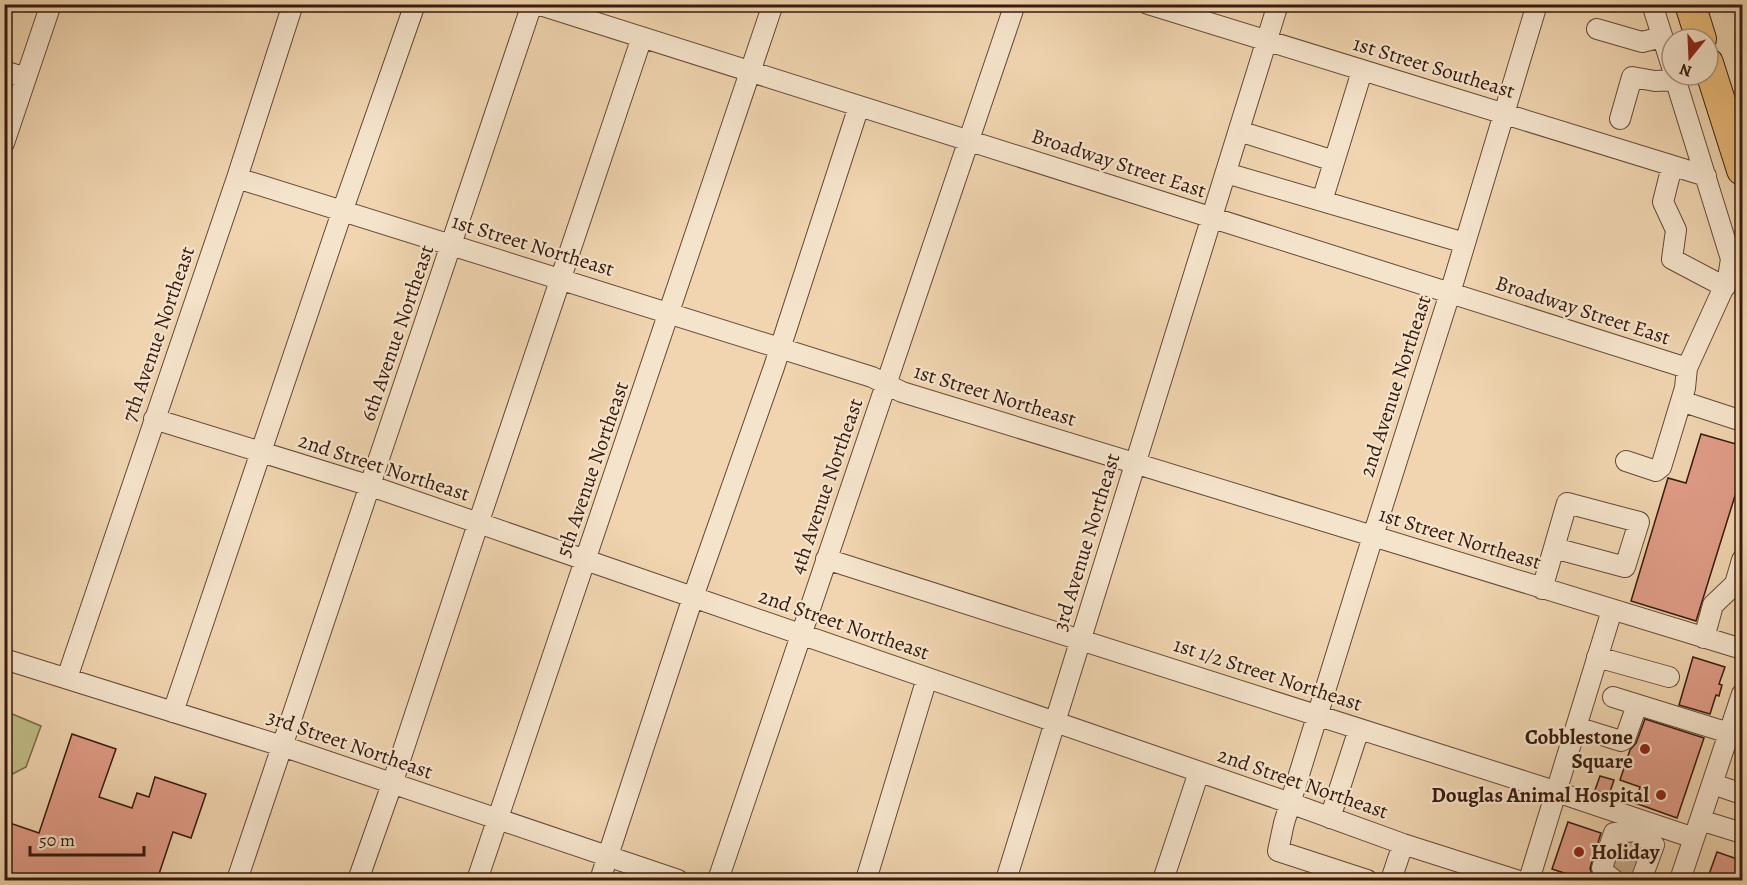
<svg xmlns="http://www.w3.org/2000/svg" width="1747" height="885" viewBox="0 0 1747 885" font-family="Alegreya,serif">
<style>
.green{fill:#c0bc87;stroke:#7c6b4a;stroke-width:1.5}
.building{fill:#e09c87;stroke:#371a0e;stroke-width:1.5}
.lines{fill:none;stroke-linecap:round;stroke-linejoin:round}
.minor-tunnel{stroke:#cbb090;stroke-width:20;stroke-dasharray:20 10;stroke-linecap:butt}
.minor-casing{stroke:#654936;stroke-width:22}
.highway-casing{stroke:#371a0e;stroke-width:32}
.minor{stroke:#f5e4cc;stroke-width:20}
.highway{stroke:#e8ba78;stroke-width:30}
.poi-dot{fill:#8f2418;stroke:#f5e4cc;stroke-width:2}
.labels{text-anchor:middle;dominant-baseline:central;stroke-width:4.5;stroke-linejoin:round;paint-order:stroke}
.street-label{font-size:21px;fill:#371a0e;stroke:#f5e4cc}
.poi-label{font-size:21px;font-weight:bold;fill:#371a0e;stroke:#f5e4cc;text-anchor:end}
</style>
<rect width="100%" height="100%" fill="#f0d5b0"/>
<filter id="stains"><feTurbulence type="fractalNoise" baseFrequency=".00333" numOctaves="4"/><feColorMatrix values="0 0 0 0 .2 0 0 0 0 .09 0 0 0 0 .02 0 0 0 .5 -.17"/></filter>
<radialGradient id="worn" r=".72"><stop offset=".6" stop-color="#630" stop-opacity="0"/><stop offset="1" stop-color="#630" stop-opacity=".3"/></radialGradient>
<path class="green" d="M5,711l36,15 -15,41 -21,11z"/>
<path class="building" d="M1701,434l42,12v24l-47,151 -65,-20 37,-123 18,5z
M1693,657l32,10 -6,17 3,1 -3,11 -3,-1 -6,19 -31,-9z
M1645,719l59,19 -27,80 -42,-15 5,-16 -20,-7 10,-30 6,-7z
M72,734l44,15 -17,48 33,11 5,-15 12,4 6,-20 51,17 -15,44 -18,-6 -16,48h-61l-17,-5 -2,5h-43l-30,-9v-50l35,12z
M1600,776l14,4 -5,15 -14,-5z
M1568,822l33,11 -10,32 -1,4 3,7 -2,4h-6l-33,-11z
M1717,852l26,9v19h-36z"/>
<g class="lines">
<path class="minor-tunnel" d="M1621,875l11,-33"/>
<g class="minor-casing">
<path id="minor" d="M537,4l1150,364
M1148,4l558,172
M1652,4l20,63
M1597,29l45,13 20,-5
M4,71l22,7
M1620,119l12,-42 23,4 21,-1
M1239,131l95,30
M4,143l47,-139
M1672,166l-9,36 13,28 -4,29 53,28
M1226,173l239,70
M237,178l635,199 30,15 840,257
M1322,201l40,-130
M1681,401l61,20
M154,419l217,67 919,317 113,41 113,36
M1626,461l30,10 5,-4 24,-79 2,-20 41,-90 3,-19 -57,-184
M826,559l716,228 152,51
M1542,589l25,-86 72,19 -14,45 -71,-19
M1704,638l9,-33 22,-21 7,-24
M1597,657l72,20
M4,659l278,87 396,134
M67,678l170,-500 56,-174
M1613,697l116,36
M173,712l169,-500 73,-208
M1576,727l45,14 4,-2 12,-34
M1713,784l29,10
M1330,818l29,-89
M1700,820l42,13
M237,880l295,-876
M358,880l34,-96 86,-260 164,-487
M477,880l296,-876
M600,880l93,-283 81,-230 85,-261
M718,880l297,-876
M866,880l61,-202
M1006,880l272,-876
M1163,880l36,-108
M1367,880l-89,-29 6,-28 89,-287 77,-243 87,-289
M1391,880l12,-36
M1529,880l83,-270
M1614,880l-10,-8 -2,-4 12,-35 22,-2 18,14 -13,35
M1680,880l62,-186"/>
</g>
<g class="highway-casing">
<path id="highway" d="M1690,4l11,35
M1708,63l34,107"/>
</g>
<use href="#minor" class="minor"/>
<use href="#highway" class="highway"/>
</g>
<g class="poi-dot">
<circle cx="1645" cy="749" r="6"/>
<circle cx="1661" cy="795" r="6"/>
<circle cx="1579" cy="852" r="6"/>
</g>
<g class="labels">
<g class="street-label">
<text transform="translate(1434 67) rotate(17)">1st Street Southeast</text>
<text transform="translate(1119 163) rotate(18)">Broadway Street East</text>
<text transform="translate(533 245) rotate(17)">1st Street Northeast</text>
<text transform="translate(1583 310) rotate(18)">Broadway Street East</text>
<text transform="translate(397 333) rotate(-71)">6th Avenue Northeast</text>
<text transform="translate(158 334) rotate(-71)">7th Avenue Northeast</text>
<text transform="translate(1395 386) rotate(-72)">2nd Avenue Northeast</text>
<text transform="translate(995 395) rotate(17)">1st Street Northeast</text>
<text transform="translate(384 467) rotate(18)">2nd Street Northeast</text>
<text transform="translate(592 469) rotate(-71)">5th Avenue Northeast</text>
<text transform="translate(826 486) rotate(-71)">4th Avenue Northeast</text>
<text transform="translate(1460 538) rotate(17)">1st Street Northeast</text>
<text transform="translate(1086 542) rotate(-73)">3rd Avenue Northeast</text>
<text transform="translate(844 624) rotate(19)">2nd Street Northeast</text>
<text transform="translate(1268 674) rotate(18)">1st 1/2 Street Northeast</text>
<text transform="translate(350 744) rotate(19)">3rd Street Northeast</text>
<text transform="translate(1303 783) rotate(19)">2nd Street Northeast</text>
</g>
<g class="poi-label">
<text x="1633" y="737">Cobblestone<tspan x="1633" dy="24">Square</tspan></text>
<text x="1649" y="795">Douglas Animal Hospital</text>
<text x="1591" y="852" text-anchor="start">Holiday</text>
</g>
</g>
<rect width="1747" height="885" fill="none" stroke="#f0d5b0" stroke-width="24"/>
<rect x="6" y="6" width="1735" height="873" fill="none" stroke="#371a0e" stroke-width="3"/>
<rect x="12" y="12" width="1723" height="861" fill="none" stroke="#371a0e" stroke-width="1.5"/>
<g transform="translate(1690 57) rotate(198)"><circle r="28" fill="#f5e4cc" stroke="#a99380" stroke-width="1.5"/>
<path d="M0-4.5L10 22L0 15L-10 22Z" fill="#8f2418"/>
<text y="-9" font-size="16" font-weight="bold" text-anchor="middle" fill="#371a0e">N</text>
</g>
<path d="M30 846v9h114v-9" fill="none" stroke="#371a0e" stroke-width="3"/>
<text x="39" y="846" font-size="18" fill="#371a0e" stroke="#f5e4cc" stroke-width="4.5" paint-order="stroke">50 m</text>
<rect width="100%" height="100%" filter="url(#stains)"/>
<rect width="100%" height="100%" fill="url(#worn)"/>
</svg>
